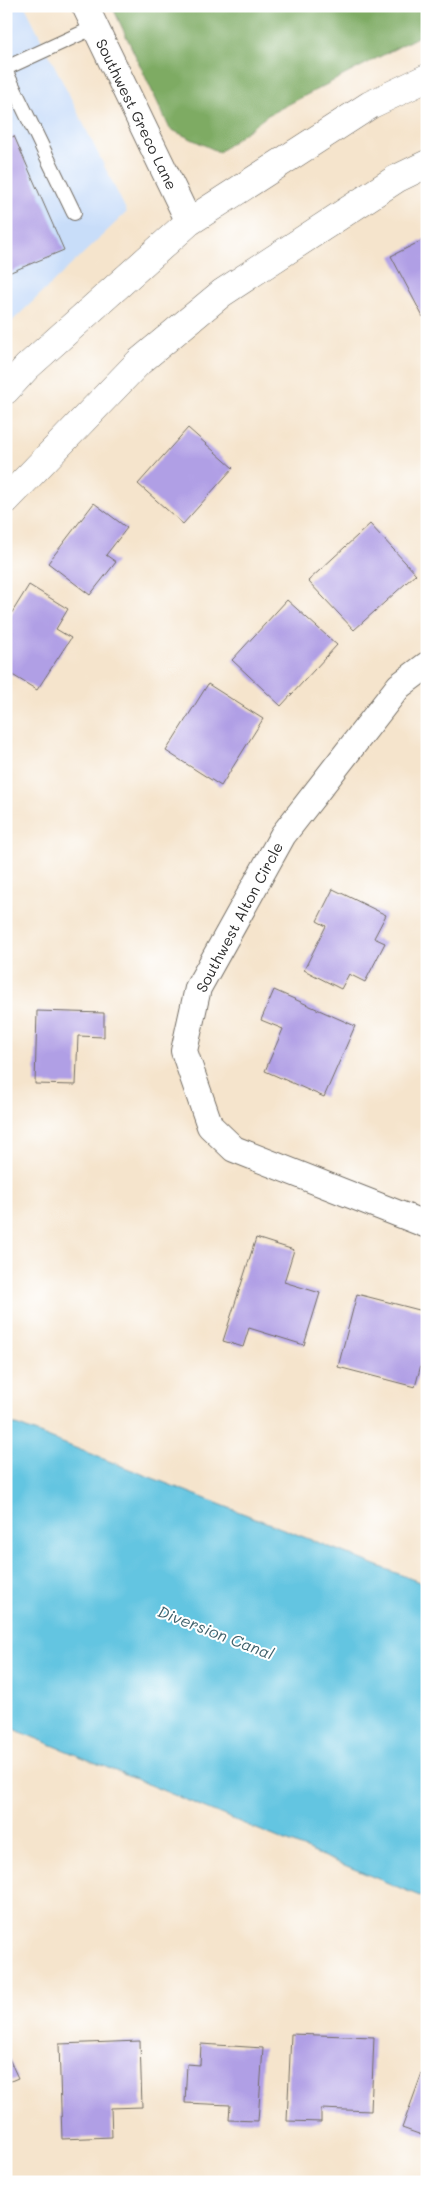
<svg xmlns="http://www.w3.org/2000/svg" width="433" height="2188" viewBox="0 0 433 2188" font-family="Mali,sans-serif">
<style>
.built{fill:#c8ddf9}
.forest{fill:#7eab64;stroke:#546b48}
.water{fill:#63c5e1;stroke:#477886}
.building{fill:#b09fe5}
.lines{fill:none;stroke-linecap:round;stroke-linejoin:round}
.service-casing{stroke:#726c63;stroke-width:16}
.minor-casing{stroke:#726c63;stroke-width:28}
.primary-casing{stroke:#726c63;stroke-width:29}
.service{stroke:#fff;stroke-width:14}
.minor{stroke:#fff;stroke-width:26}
.primary{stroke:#fff;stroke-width:28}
.labels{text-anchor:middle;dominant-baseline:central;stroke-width:4;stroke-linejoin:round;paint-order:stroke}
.street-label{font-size:15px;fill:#2b2b2b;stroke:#fff}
.water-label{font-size:16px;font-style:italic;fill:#3f616b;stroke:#fff}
</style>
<rect width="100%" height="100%" fill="#fff"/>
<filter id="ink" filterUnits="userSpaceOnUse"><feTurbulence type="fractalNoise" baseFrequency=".02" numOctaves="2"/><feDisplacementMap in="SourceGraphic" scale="10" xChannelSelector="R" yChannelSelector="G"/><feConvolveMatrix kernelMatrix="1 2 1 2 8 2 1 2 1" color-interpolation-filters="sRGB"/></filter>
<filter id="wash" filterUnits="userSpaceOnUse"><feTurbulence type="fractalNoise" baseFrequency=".0096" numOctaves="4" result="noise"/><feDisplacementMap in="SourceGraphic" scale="20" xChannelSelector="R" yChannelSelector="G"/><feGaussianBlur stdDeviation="1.12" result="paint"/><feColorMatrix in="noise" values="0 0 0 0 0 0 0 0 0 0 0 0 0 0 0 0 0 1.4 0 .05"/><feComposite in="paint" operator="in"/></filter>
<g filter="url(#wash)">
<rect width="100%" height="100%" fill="#f5e4cc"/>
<path class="built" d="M6,6h19l102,206 -121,115z"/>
<path class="forest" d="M112,6h315v26l-159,83 -49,37 -49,-23z"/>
<path class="water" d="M6,1421l421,164v314l-421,-173z"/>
<g id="blocks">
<path class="building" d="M14,136l50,114 -58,24v-134z
M425,239l2,4v72l-4,2 -32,-61z
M188,428l45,40 -50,56 -45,-40z
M94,503l33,25 -21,27 10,7 -26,33 -42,-32z
M370,524l46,50 -62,56 -46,-49z
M29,585l39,24 -12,20 15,9 -34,52 -31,-19v-53l2,1z
M287,600l50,45 -56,61 -49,-46z
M208,684l55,35 -42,67 -55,-35z
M333,889l53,26 -12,23 11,5 -20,39 -16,-8 -8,15 -37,-19 22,-44 -9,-5z
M274,990l81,36 -31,71 -59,-26 18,-42 -22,-9z
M37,1011l67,2v24l-26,-1 -2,49 -41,-1z
M256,1238l38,12 -10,32 36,11 -16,52 -55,-17 -6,19 -20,-6z
M357,1294l70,18v31l-12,44 -77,-20z
M291,2034l83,3 -3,74 -50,-2v13l-34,-1z
M140,2041l2,66 -31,1 1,29 -50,2 -3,-95z
M201,2044l62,4 -5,73 -29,-1 1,-15 -45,-2 2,-39 13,1z
M6,2052l12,26 -12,5z
M422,2073l5,2v62l-25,-9z"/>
</g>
</g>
<g filter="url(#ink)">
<use href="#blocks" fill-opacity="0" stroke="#726c63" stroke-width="1"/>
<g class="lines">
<g class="service-casing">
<path id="service" d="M6,68l89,-41
M6,72l68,141"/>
</g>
<g class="minor-casing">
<path id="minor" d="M85,6l104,216
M427,665l-28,21 -116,149 -85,153 -14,63 26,75 24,23 193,76"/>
</g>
<g class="primary-casing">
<path id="primary" d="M6,390l21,-23 162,-145 181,-117 57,-27
M6,500l133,-138 83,-69 174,-114 31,-15"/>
</g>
<use href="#service" class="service"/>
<use href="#minor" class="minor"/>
<use href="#primary" class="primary"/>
</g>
</g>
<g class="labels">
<g class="street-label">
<text transform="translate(137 114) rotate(64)">Southwest Greco Lane</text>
<text transform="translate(239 917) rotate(-62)">Southwest Alton Circle</text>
</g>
<g class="water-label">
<text transform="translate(216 1632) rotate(21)">Diversion Canal</text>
</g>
</g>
<rect width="433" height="2188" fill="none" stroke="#fff" stroke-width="25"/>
</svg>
